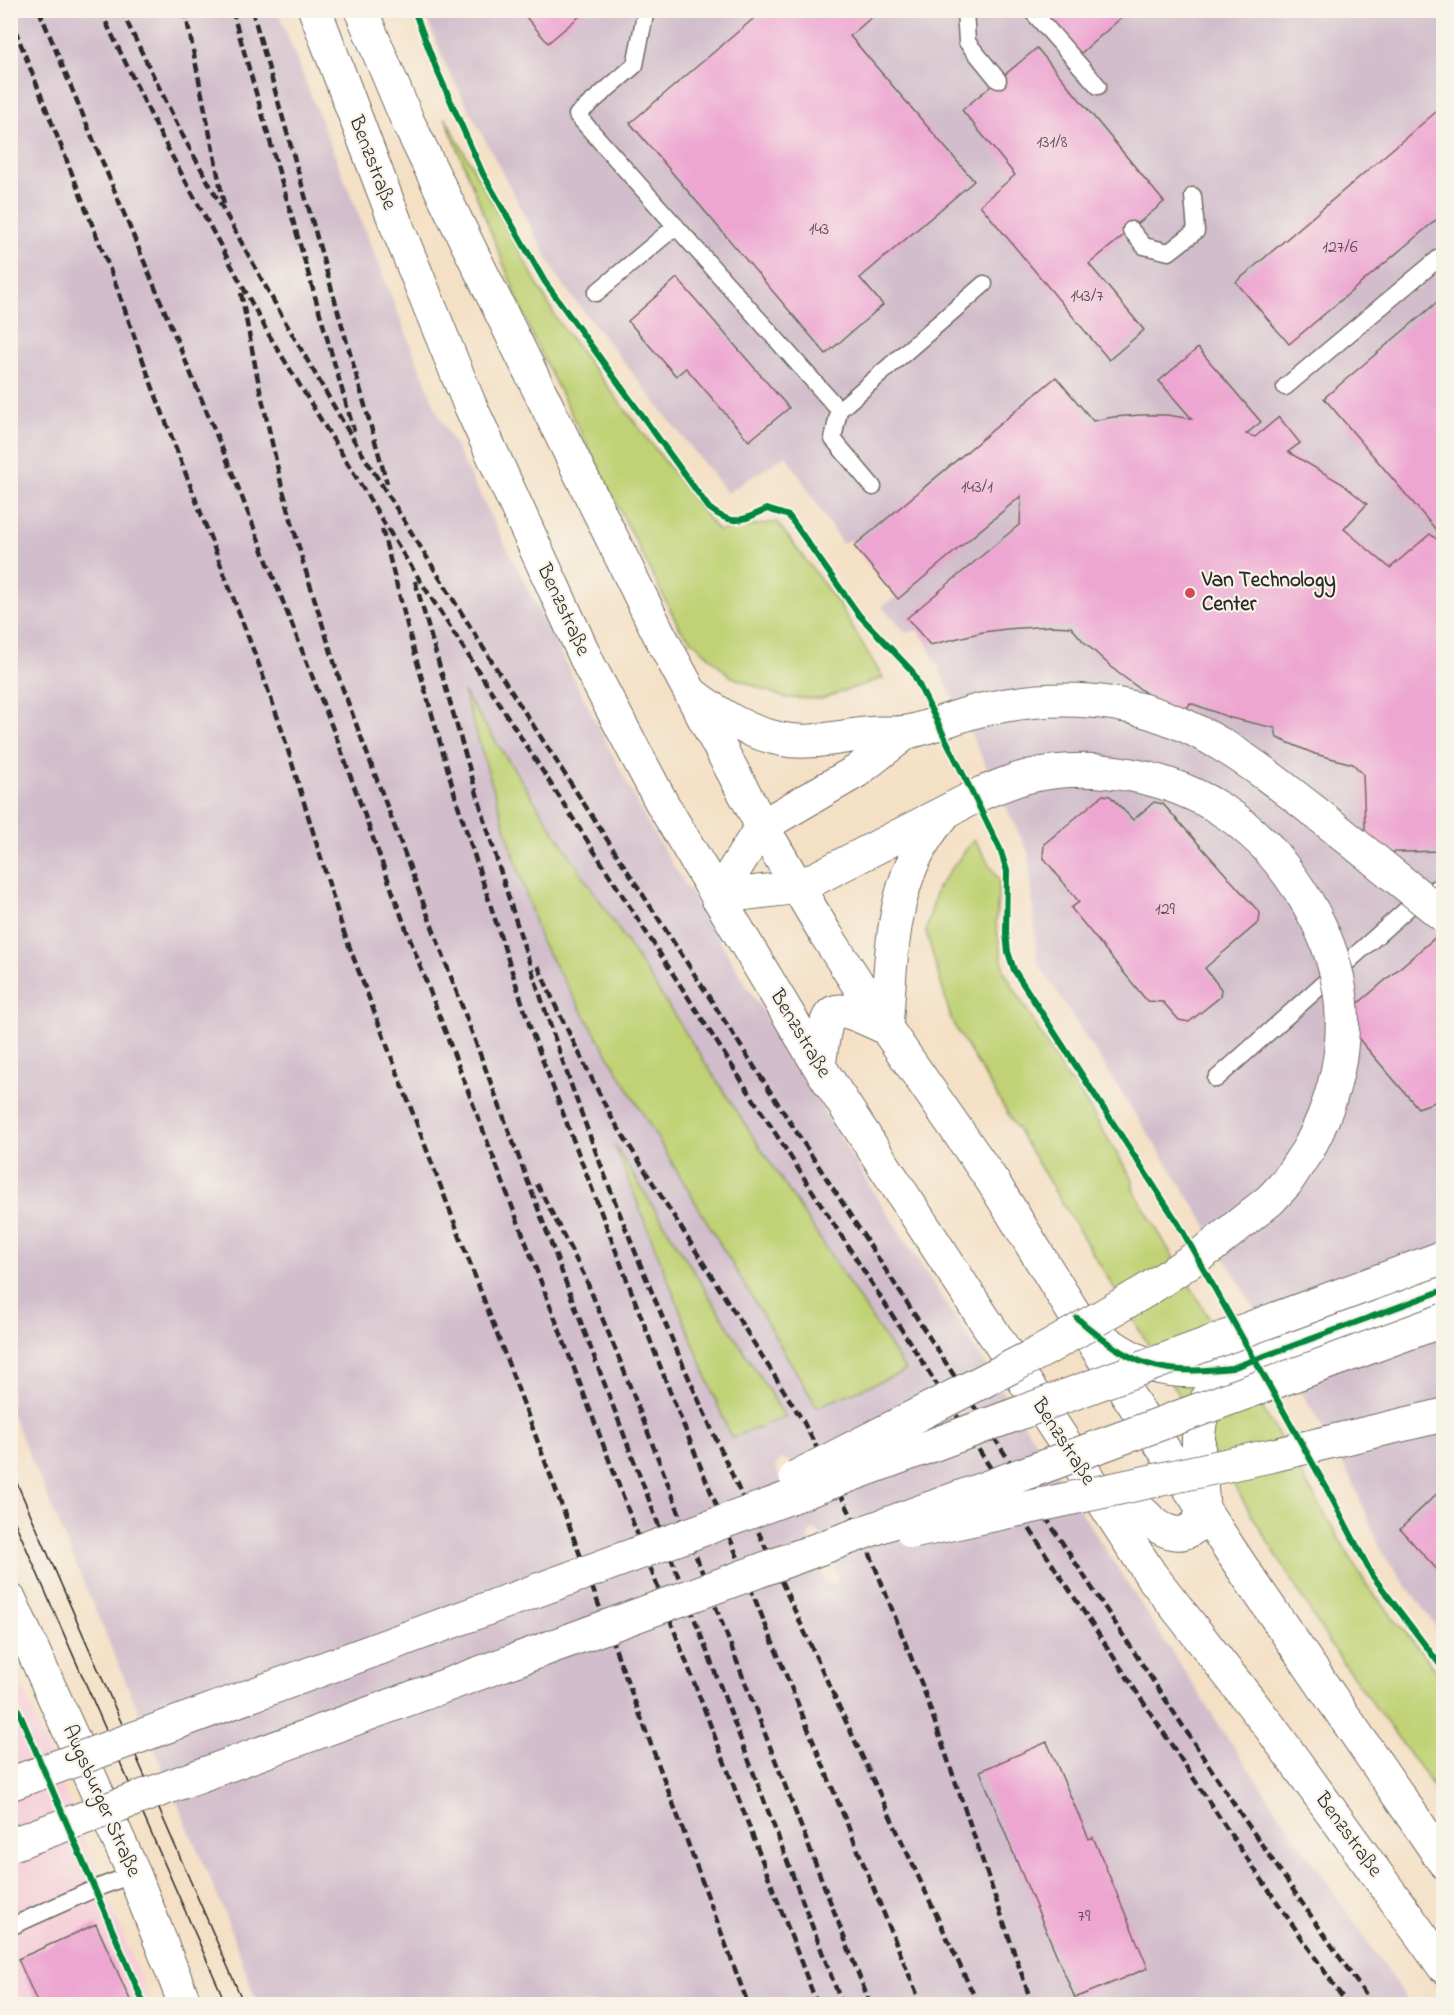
<svg xmlns="http://www.w3.org/2000/svg" width="1454" height="2015" viewBox="0 0 1454 2015" font-family="'Indie Flower',sans-serif">
<style>
.built{fill:#f5cfd9}
.industrial{fill:#d1bdcb;fill-rule:evenodd}
.green{fill:#c0d275;stroke:#767e50;stroke-width:1.5}
.building{fill:#eda6d1}
.lines{fill:none;stroke-linecap:round;stroke-linejoin:round}
.lane-casing{stroke:#716a61;stroke-width:19}
.street-casing{stroke:#716a61;stroke-width:35}
.secondary-casing{stroke:#716a61;stroke-width:35}
.highway-casing{stroke:#716a61;stroke-width:35}
.lane{stroke:#fff;stroke-width:16}
.street{stroke:#fff;stroke-width:33}
.secondary{stroke:#fff;stroke-width:33}
.highway{stroke:#fff;stroke-width:33}
.tram{stroke:#2b2b2b;stroke-width:1.5}
.rail{stroke:#2b2b2b;stroke-width:4.5;stroke-dasharray:9 4.5;stroke-linecap:butt}
.highway-bridge-casing{stroke:#716a61;stroke-width:35;stroke-linecap:butt}
.highway-bridge{stroke:#fff;stroke-width:33}
.cycleway-casing{stroke:#f7f3e8;stroke-width:10}
.cycleway{stroke:#00873e;stroke-width:6}
.poi-dot{fill:#d1495b;stroke:#f7f3e8;stroke-width:2}
.labels{text-anchor:middle;dominant-baseline:central;stroke-width:4.5;stroke-linejoin:round;paint-order:stroke}
.number-label{font-size:18px;fill:#5c4a54}
.street-label{font-size:21px;fill:#2b2b2b;stroke:#f7f3e8}
.poi-label{font-size:21px;font-weight:bold;fill:#2b2b2b;stroke:#f7f3e8;text-anchor:start}
</style>
<rect width="100%" height="100%" fill="#f7f3e8"/>
<filter id="ink" filterUnits="userSpaceOnUse"><feTurbulence type="fractalNoise" baseFrequency=".0167" numOctaves="2"/><feDisplacementMap in="SourceGraphic" scale="12" xChannelSelector="R" yChannelSelector="G"/><feConvolveMatrix kernelMatrix="1 2 1 2 8 2 1 2 1" color-interpolation-filters="sRGB"/></filter>
<filter id="wash" filterUnits="userSpaceOnUse"><feTurbulence type="fractalNoise" baseFrequency=".008" numOctaves="4" result="noise"/><feDisplacementMap in="SourceGraphic" scale="24" xChannelSelector="R" yChannelSelector="G"/><feGaussianBlur stdDeviation="1.35" result="paint"/><feColorMatrix in="noise" values="0 0 0 0 0 0 0 0 0 0 0 0 0 0 0 0 0 1.4 0 .05"/><feComposite in="paint" operator="in"/></filter>
<g filter="url(#wash)">
<rect width="100%" height="100%" fill="#f4e0c5"/>
<path class="built" d="M11,1659l140,345h-140z"/>
<path class="industrial" d="M10,11h268l37,95 123,307 210,411 223,364 356,549 183,267h-1152l-34,-92 -213,-500zM781,1459l8,2 17,44v5l-4,4h-6l-3,-4 -17,-42 1,-5zM813,1530l5,1 4,4 16,41 -2,8 -5,2 -6,-5 -17,-42 1,-5z
M424,11h1019v1625l-62,-85 -29,-71 -153,-267 -162,-252 -8,-107 -109,-224 -14,3 -24,-26 15,-11 -27,-30 -20,-27 -8,5 -56,-89 -59,38 -168,-213 -113,-214z"/>
<path class="green" d="M445,117l114,206 159,208 59,-9 61,81 45,75 -62,21 -36,-1 -55,-22 -50,-47 -146,-289z
M463,691l443,680 -89,36 -276,-465z
M974,839l25,41 -3,43 8,48 64,110 6,2 59,97v9l233,395 77,95v121l-109,-150 -382,-628 -26,-91 11,-43z
M614,1144l171,273 -54,21z"/>
<g id="blocks">
<path class="building" d="M520,10h67l-39,33z
M756,10h124l-30,26 124,145 -114,97 23,27 -57,49 -196,-231 129,-109z
M1041,10h89l-51,45z
M1037,48l127,154 -75,62 55,66 -35,30 -129,-155 35,-30 -53,-65z
M1443,106v108l-154,130 -53,-62z
M677,278l112,130 -40,33 -63,-73 -10,8 -48,-55z
M1443,297v241l-119,-140z
M1198,348l63,74 -15,12 9,3 24,-20 21,26 -12,9 53,31 26,21 -23,25 46,39 40,-34 13,10v307l-77,2 -3,-79 -10,-10 -38,-10 -38,-16 -2,-10 -44,-10 -41,-15 -7,13 -21,-11 -45,-33 -34,-31 -12,-14 -20,-1 -44,3 -24,3 -53,13 -23,-27 113,-94 1,-28 -123,103 -44,-53 202,-169 37,44 20,-4 27,-2h27l25,4 -33,-38z
M1103,795l7,1 23,24 21,-18 9,2 97,109 -1,9 -54,46 16,21 -1,8 -31,25 -10,-2 -16,-18 -16,-1 -76,-93 8,-6 -36,-45 1,-13z
M1443,931v168l-25,9 -77,-90z
M1443,1488v88l-43,-47z
M1047,1742l42,97 4,-2 55,131 -73,30 -56,-131 -39,-96z
M96,1924l36,80h-94l-20,-45z"/>
</g>
</g>
<g filter="url(#ink)">
<use href="#blocks" fill-opacity="0" stroke="#716a61" stroke-width="1.5"/>
<g class="lines">
<g class="lane-casing">
<path id="lane" d="M646,10l-11,55 -58,50 262,295 -6,29 40,48
M965,10l2,32 31,38
M1031,10l67,76
M1131,230l13,16 25,6 27,-21 -3,-35
M596,293l80,-67
M1285,387l159,-133
M839,410l145,-126
M1216,1079l209,-186 19,-8
M10,1927l84,-38 40,-15"/>
</g>
<g class="street-casing">
<path id="street" d="M1083,1323c52,45 81,53 149,45l212,-78
M1091,1487c13,5 27,10 39,16 11,6 18,17 29,24 22,13 40,5 44,-20 -3,-47 -13,-77 10,-121"/>
</g>
<g class="secondary-casing">
<path id="secondary" d="M315,10l81,214 73,179 121,264 73,138 156,261 332,509 119,152 174,240
M361,10l47,112 56,115 195,397 103,192 63,107 61,95 107,154 84,136 164,248 203,296
M717,897l45,-71
M717,897l82,-10
M819,1066c9,-64 7,-66 67,-38
M10,1600l124,274 51,130"/>
</g>
<g class="highway-casing">
<path id="highway" d="M692,694c28,21 54,38 88,45 29,6 57,-2 86,-5 13,-2 27,0 41,-2 25,-5 49,-16 74,-22 43,-10 90,-13 134,-6 87,14 152,71 219,123
M762,826l95,-55 50,-39
M799,887l183,-94c16,-6 31,-13 48,-17 65,-15 142,0 198,38 14,9 26,21 38,32
M886,1028c6,-72 4,-154 56,-211
M1147,1290l63,-42 60,-48 16,-17 23,-35
M1274,1455l170,-40"/>
</g>
<use href="#lane" class="lane"/>
<use href="#street" class="street"/>
<use href="#secondary" class="secondary"/>
<use href="#highway" class="highway"/>
<path class="tram" d="M10,1467l234,537
M10,1511l216,493"/>
<path class="rail" d="M39,10l195,467 104,265 70,192 409,1070
M100,10l60,124 109,201 136,222 642,999 182,276 118,172
M121,10l62,126 100,182 64,111 142,228 576,890 177,269 130,188
M185,10l39,195
M232,10l122,421
M252,10l135,473
M10,17l106,268 35,98 108,282 21,59 63,206 181,475 224,599
M241,293l18,92 22,98 22,79 38,122 231,615 270,705
M382,529l32,122 43,151 74,228 141,367 249,607
M415,581c55,191 109,381 179,566 56,149 122,294 189,438 64,140 130,280 195,419
M538,966l18,41 54,108 193,306 63,123 56,141 110,319
M537,1184l47,91 35,83 251,646"/>
<g class="highway-bridge-casing">
<path id="highway-bridge" d="M1334,827l110,89
M1266,846c81,92 101,192 43,302
M796,1477l250,-128 101,-59
M913,1532l361,-77
M10,1784l1434,-527
M10,1845l1434,-525"/>
</g>
<use href="#highway-bridge" class="highway-bridge"/>
<g class="cycleway-casing">
<path id="cycleway" d="M414,10l22,58 47,106 62,108 164,226c24,19 32,13 58,1l22,7 70,99 53,56 88,178 7,22 -1,62 2,19 6,18 165,255 147,262 46,88 72,95
M1077,1318c55,48 82,58 155,50l212,-78
M10,1691l134,313"/>
</g>
<use href="#cycleway" class="cycleway"/>
</g>
</g>
<circle class="poi-dot" cx="1190" cy="593" r="6"/>
<g class="labels">
<g class="number-label">
<text x="1052" y="143">131/8</text>
<text x="819" y="230">143</text>
<text x="1340" y="248">127/6</text>
<text x="1087" y="297">143/7</text>
<text x="977" y="488">143/1</text>
<text x="1165" y="910">129</text>
<text x="1084" y="1917">79</text>
</g>
<g class="street-label">
<text transform="translate(372 163) rotate(69)">Benzstraße</text>
<text transform="translate(563 610) rotate(65)">Benzstraße</text>
<text transform="translate(800 1034) rotate(59)">Benzstraße</text>
<text transform="translate(1063 1442) rotate(57)">Benzstraße</text>
<text transform="translate(101 1801) rotate(66)">Augsburger Straße</text>
<text transform="translate(1348 1835) rotate(54)">Benzstraße</text>
</g>
<g class="poi-label">
<text x="1202" y="581">Van Technology<tspan x="1202" dy="24">Center</tspan></text>
</g>
</g>
<rect width="1454" height="2015" fill="none" stroke="#f7f3e8" stroke-width="36"/>
</svg>
